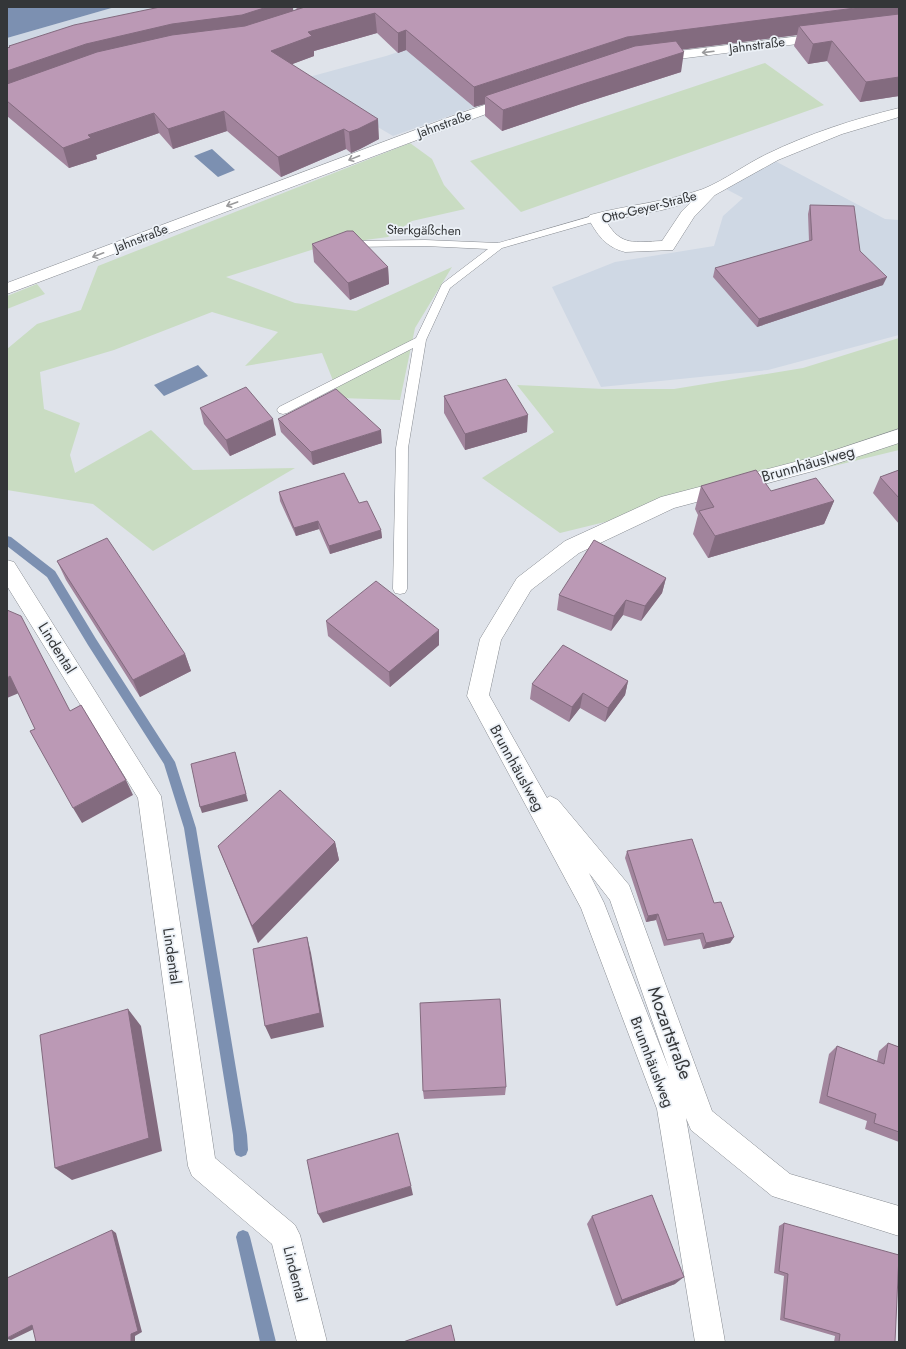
<svg xmlns="http://www.w3.org/2000/svg" width="906" height="1349" viewBox="0 0 906 1349" font-family="Jost,sans-serif">
<style>
.built{fill:#cfd8e4}
.green{fill:#c9dcc2}
.water{fill:#7c90b1}
.lines{fill:none;stroke-linecap:round;stroke-linejoin:round}
.stream{fill:#7c90b1;fill-rule:evenodd}
.lane-casing{stroke:#878b91;stroke-width:1}
.street-casing{stroke:#878b91;stroke-width:1}
.lane{fill:#fff;fill-rule:evenodd}
.street{fill:#fff;fill-rule:evenodd}
.wall{fill:#a1849c}
.shaded-wall{fill:#836b7f}
.building{fill:#bb99b5;stroke:#836b7f}
.oneway{stroke:#9a9a9c}
.labels{text-anchor:middle;dominant-baseline:central;stroke-width:3.5;stroke-linejoin:round;paint-order:stroke}
.far-street-label{font-size:13px;fill:#343638;stroke:#ecf1f7}
.street-label{font-size:15px;fill:#343638;stroke:#ecf1f7}
.near-street-label{font-size:18px;fill:#343638;stroke:#ecf1f7}
</style>
<rect width="100%" height="100%" fill="#dfe3ea"/>
<path class="built" d="M115,7h80l-188,57v-26z
M525,10l51,61 -183,65 -95,-56 88,-24z
M775,161l110,58 14,1v115l-131,35 -167,17 -49,-100 63,-25 99,-16 9,-30 20,-18 -17,-9z"/>
<path class="green" d="M765,63l59,42 -303,107 -51,-51z
M410,143l22,16 12,26 21,24 -53,12 -24,16 -61,8 -101,32 69,26 61,8 96,-44 -37,61 -15,72 -60,-2 -18,-45 -77,13 33,-34 -66,-20 -98,38 -74,22 4,37 36,14 -10,32 5,18 76,-43 42,40 102,-2 -142,83 -60,-47 -86,-14v-141l30,-25 44,-14 17,-44z
M37,284l8,10 -38,15v-13z
M899,338v112l-339,83 -78,-55 72,-46 -37,-47 87,4h70l129,-21z"/>
<path class="water" d="M7,7h108l-108,31z
M212,149l23,21 -17,7 -24,-21z
M198,365l10,11 -44,20 -10,-11z"/>
<g class="lines">
<path class="stream" d="M7,536l4,1 44,34 41,68 79,123 21,66 51,307 1,15 -2,5 -5,2 -5,-2 -2,-5 -1,-15 -49,-307 -20,-64 -76,-119 -41,-68 -40,-31z
M243,1230l5,2 2,5 26,105h-16l-24,-105 2,-5z"/>
<g class="lane-casing">
<path id="lane" d="M596,215l5,3 -1,2 -98,28 -52,40 -24,52 -18,108 -1,141 -2,4 -5,1 -5,-1 -2,-4 3,-141 17,-100 -126,65 -4,1 -4,-1 -2,-3 2,-3 137,-69 26,-54 46,-35 -63,-3 -76,1 -5,-3 5,-3 76,-1 73,3z"/>
</g>
<g class="street-casing">
<path id="street" d="M824,33l5,1 2,3 -2,3 -175,22 -5,-1 -2,-3 2,-3 5,-1z
M513,95l5,1 2,3 -2,3 -511,192v-11l440,-165z
M899,108v9l-57,17 -64,26 -63,35 -21,22 -21,33 -48,2c-20,-5 -28,-18 -37,-34l2,-3c37,-10 77,-13 113,-26 22,-9 43,-25 64,-35 41,-20 87,-35 132,-46zM691,202l-9,9 -20,30c-27,1 -41,6 -56,-20l56,-11z
M899,429v14l-82,27 -143,38 -95,45 -48,37 -30,50 -12,55 58,103 3,-2 8,4 71,85 83,226 78,63 109,32v30l-127,-40 -81,-66 -5,-12 39,224h-30l-38,-233 -76,-201 -114,-212 13,-57 37,-61 48,-37 96,-44 153,-40zM589,873l21,27 59,169 -65,-166z
M7,560l7,2 147,234 54,362 80,67 5,10 27,107h-30l-25,-98 -80,-68 -4,-10 -50,-368 -131,-212z"/>
</g>
<use href="#lane" class="lane"/>
<use href="#street" class="street"/>
</g>
<path class="wall" d="M160,7h133v4l4,-2 -2,-2h604v89l-39,6 -33,-41 -19,3 -14,-18 3,-11 -115,14 -1,23 -100,32 -79,27 -17,-15v-12l-11,3 -68,-57 -8,3 -21,-20 -63,18v5l-22,8 87,75 -19,10 -9,4 -5,-4 -65,28 -54,-46 -54,18 -14,-16 -63,22 1,4 -28,9 -62,-52v-68h2v-2z
M810,205l50,46 23,34 -126,42 -44,-50 2,-9 94,-27 -1,-27z
M312,244l76,23 1,17 -39,16 -36,-38z
M444,396l83,36 -62,18 -21,-37z
M200,408l76,27 -46,21 -26,-32z
M278,419l104,24 -69,22 -32,-33z
M899,470v54l-26,-31 7,-16z
M701,486l70,5 63,10 -10,23 -116,34 -15,-24 5,-19 -3,-6z
M279,492l80,11 22,27 1,8 -52,16 -11,-25 -23,7 -16,-35z
M57,561l128,93 6,17 -51,26 -74,-117z
M666,578l-4,15 -21,28 -18,-6 -12,16 -54,-21 2,-15z
M326,621l113,24 -49,42 -62,-51z
M628,681l-3,14 -20,27 -25,-14 -11,14 -39,-23 2,-15z
M335,842l4,18 -81,83 -40,-97z
M627,851l87,52 20,34 -4,6 -27,6 -3,-10 -36,7 -8,-26 -10,2 -21,-64z
M888,1043l11,4v95l-34,-13 2,-8 -48,-18 10,-49 8,-8 40,15 2,-10z
M506,1087l-1,8 -81,4 -1,-8z
M592,1216l83,68 -59,22 -29,-82z
M784,1223l111,119h-61l1,-6 -55,-16 4,-44 -10,-3 5,-47z"/>
<path class="shaded-wall" d="M267,7h26l1,12 -287,74v-22l79,-27 86,-20z
M863,7h36v15l-100,4 -2,9 -172,22 -140,39v8l-11,3v-20l153,-50z
M375,13l2,20 -63,18v5l-40,15 -3,-20 37,-19z
M406,30v20l-8,3v-20z
M832,41l-5,20 -19,3 5,-20z
M684,52l-3,20 -100,32 -79,27 1,-21 80,-26z
M899,77v19l-39,6 6,-20z
M224,111l3,20 -54,18 -5,-20z
M154,113l5,20 -63,22 1,4 -28,9 -6,-20 25,-13z
M378,119l1,20 -19,10 -9,4 -2,-21z
M344,129l2,20 -65,28 -3,-20z
M388,267l1,17 -39,16 -2,-17z
M887,277l-4,8 -126,42 2,-8z
M528,415l-1,17 -62,18v-16z
M273,419l3,16 -46,21 -4,-16z
M381,430l1,13 -69,22 -2,-13z
M834,501l-10,23 -116,34 7,-22z
M318,521l1,8 -23,7 -2,-8z
M381,530l1,8 -52,16 -1,-8z
M666,578l-4,15 -21,28 4,-15z
M626,600l-3,15 -12,16 3,-15z
M439,630v15l-49,42 -1,-15z
M185,654l6,17 -51,26 -7,-17z
M10,676l9,17 -12,5v-20z
M628,681l-3,14 -20,27 3,-14z
M583,693l-3,15 -11,14 3,-15z
M235,752l13,49 -46,12 -2,-6z
M126,780l7,15 -51,28 -9,-15z
M335,842l4,18 -81,83 -6,-17z
M658,914l-2,6 -10,2 2,-6z
M307,937l4,16 13,74 -53,12 -6,-13z
M734,937l-4,6 -27,6 3,-6z
M128,1009l13,17 21,125 -90,29 -17,-12z
M411,1186l2,9 -90,28 -5,-9z
M112,1230l4,3 26,99 -7,4v6h-4z
M684,1277l-9,7 -59,22 6,-6z
M32,1325l6,2 -27,13 -4,-1v-1z"/>
<path class="building" d="M160,7h107l-25,8 -70,9 -86,20 -79,27v-23l3,-1 -1,-1 65,-21z
M305,7h558l-236,30 -153,50 -68,-57 -8,3 -23,-20 -67,19 4,4 -41,15 107,68 -20,10 -9,3 -5,-3 -66,28 -54,-46 -56,18 -14,-16 -66,22 3,3 -28,10 -56,-47v-17l90,-32 75,-17 73,-9z
M899,14v63l-33,5 -34,-41 -19,3 -14,-18z
M676,41l8,11 -101,32 -80,26 -18,-14 150,-50z
M810,205l44,1 6,45 27,26 -128,42 -44,-51 97,-28z
M347,231h6l35,36 -40,16 -36,-39z
M506,379l22,36 -63,19 -21,-38z
M246,387l27,32 -47,21 -26,-32z
M336,389l45,41 -70,22 -33,-33z
M756,470l15,21 45,-13 18,23 -119,35 -16,-25 15,-4 -13,-21z
M899,470v28l-19,-21z
M344,473l15,30 8,-2 14,29 -52,16 -11,-25 -24,7 -15,-36z
M107,538l78,116 -52,26 -76,-119z
M594,540l72,38 -21,28 -19,-6 -12,16 -55,-21z
M376,581l63,49 -50,42 -63,-51z
M7,610l14,6 49,95 11,-6 45,75 -53,28 -43,-77 5,-2 -25,-53 -3,2z
M563,645l65,36 -20,27 -25,-15 -11,14 -40,-23z
M235,752l11,42 -46,13 -9,-43z
M280,790l55,52 -83,84 -34,-80z
M692,839l22,64 7,-1 13,35 -28,6 -3,-10 -36,7 -9,-26 -10,2 -21,-65z
M307,937l13,76 -55,13 -12,-77z
M500,999l6,88 -83,4 -3,-88z
M128,1009l21,129 -94,30 -15,-133z
M888,1043l11,4v85l-25,-9 2,-9 -49,-18 10,-50 47,18z
M398,1133l13,53 -93,28 -11,-54z
M652,1195l32,82 -62,23 -30,-84z
M784,1223l115,32 -4,87h-56l1,-8 -56,-16 4,-44 -9,-3z
M112,1230l26,101 -7,3v8h-95l-4,-17 -25,13v-60z
M451,1325l4,17h-52z"/>
<defs><path id="oneway-shaft" d="M-6 0H5M1.5-3L5.5 0L1.5 3" fill="none" stroke-width="1.6" stroke-linecap="round" stroke-linejoin="round"/></defs>
<g class="oneway">
<use href="#oneway-shaft" transform="translate(708 52) rotate(173)"/>
<use href="#oneway-shaft" transform="translate(354 158) rotate(158)"/>
<use href="#oneway-shaft" transform="translate(232 204) rotate(160)"/>
<use href="#oneway-shaft" transform="translate(98 255) rotate(159)"/>
</g>
<g class="labels">
<g class="far-street-label">
<text transform="translate(757 45) rotate(-7)">Jahnstraße</text>
<text transform="translate(444 124) rotate(-20)">Jahnstraße</text>
<text transform="translate(649 207) rotate(-14)">Otto-Geyer-Straße</text>
<text transform="translate(424 230) rotate(1)">Sterkgäßchen</text>
<text transform="translate(141 238) rotate(-21)">Jahnstraße</text>
</g>
<g class="street-label">
<text transform="translate(808 464) rotate(-16)">Brunnhäuslweg</text>
<text transform="translate(57 648) rotate(58)">Lindental</text>
<text transform="translate(517 768) rotate(61)">Brunnhäuslweg</text>
<text transform="translate(172 956) rotate(82)">Lindental</text>
<text transform="translate(652 1062) rotate(69)">Brunnhäuslweg</text>
<text transform="translate(295 1274) rotate(76)">Lindental</text>
</g>
<g class="near-street-label">
<text transform="translate(670 1033) rotate(70)">Mozartstraße</text>
</g>
</g>
<rect width="906" height="1349" fill="none" stroke="#343638" stroke-width="16"/>
</svg>
